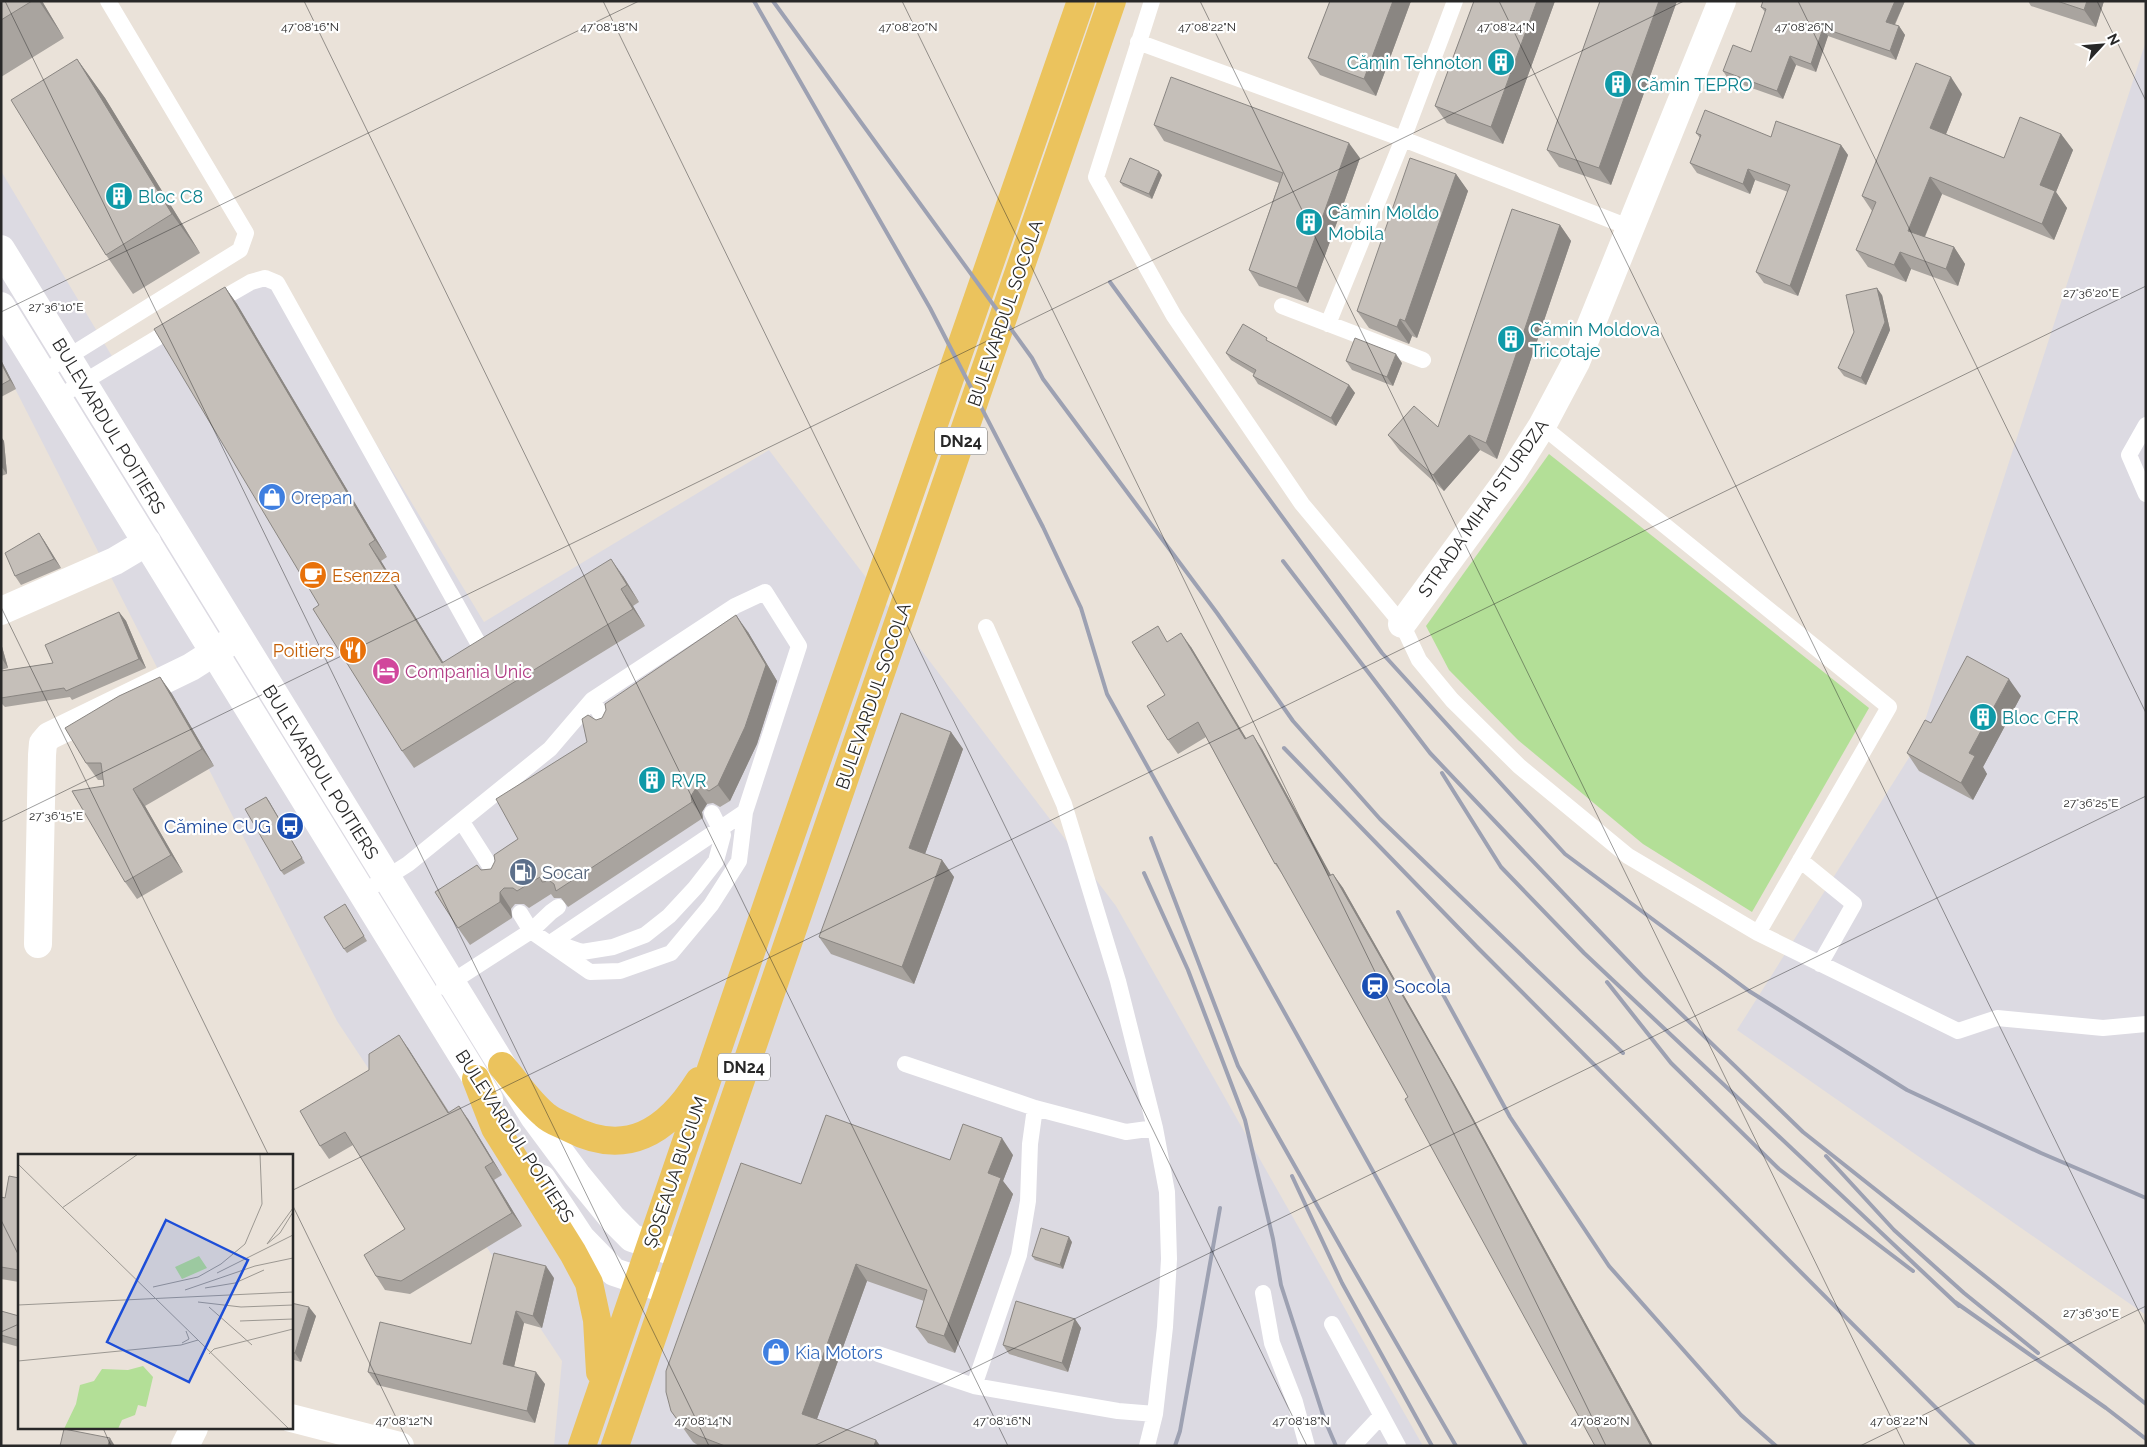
<svg xmlns="http://www.w3.org/2000/svg" width="2147" height="1447" viewBox="0 0 2147 1447" font-family="Raleway,sans-serif">
<style>
.industrial{fill:#dcdae2}
.green{fill:#b3df97}
.lines{fill:none;stroke-linecap:round;stroke-linejoin:round}
.service{stroke:#fff;stroke-width:16}
.minor{stroke:#fff;stroke-width:28}
.secondary{stroke:#fff;stroke-width:28}
.primary{stroke:#ebc35d;stroke-width:28}
.rail{stroke:#9da1b2;stroke-width:4}
.wall{fill:#a9a49f}
.shaded-wall{fill:#8a8682}
.building{fill:#c5bfb9;stroke:#8a8682}
.ticks{fill:none;stroke:#282828;stroke-width:1;stroke-opacity:0.45}
.labels{text-anchor:middle;dominant-baseline:central;stroke-width:4.5;stroke-linejoin:round;paint-order:stroke}
.shield{fill:#fff;stroke:#686868;stroke-width:1}
.shield-label{font-size:16px;font-weight:bold;fill:#282828}
.culture-label{font-size:18px;fill:#0d838f;stroke:#fff;text-anchor:start}
.street-label{font-size:18px;fill:#282828;stroke:#fff}
.shop-label{font-size:18px;fill:#366cbe;stroke:#fff;text-anchor:start}
.food-label{font-size:18px;fill:#c56008;stroke:#fff;text-anchor:start}
.hotel-label{font-size:18px;fill:#b23c85;stroke:#fff;text-anchor:start}
.transit-label{font-size:18px;fill:#164399;stroke:#fff;text-anchor:end}
.service-label{font-size:18px;fill:#4e5e75;stroke:#fff;text-anchor:start}
.inset-road{fill:none;stroke:#9c9892;stroke-width:1}
.view{fill:#1d4ed8;fill-opacity:0.15;stroke:#1d4ed8;stroke-width:2.5}
.inset-edge{fill:none;stroke:#282828;stroke-width:2.5}
.ticks-label{font-size:12px;text-anchor:middle;fill:#282828;stroke:#fff;stroke-width:4.5;stroke-linejoin:round;paint-order:stroke}
</style>
<rect width="100%" height="100%" fill="#eae2d9"/>
<path class="industrial" d="M2146,41v1274l-409,-285 180,-285z
M1,171l118,197 154,-94 211,348 285,-172 347,456 307,540h-869l8,-85 -225,-340 -336,-660z"/>
<path class="green" d="M1549,454l320,254 -117,204 -109,-68 -125,-104 -69,-70 -23,-44z"/>
<g class="lines">
<path class="service" d="M1152,1l-56,176 78,139 128,188 100,120 17,36 33,40 67,66 109,90 130,77 200,98 39,-13 106,10 43,-4
M1138,42l265,97 228,89
M211,305l40,-23 14,-4 12,5 205,367
M1282,306l141,54
M1328,324l75,-185 52,-138
M42,373l198,-123 6,-17 -138,-232
M57,398l120,-72
M2146,425l-17,30 17,39
M1542,426l347,281 -131,226
M986,627l78,177 54,177 37,147 12,64 2,67 -4,68 -10,87 -8,32
M592,700l16,26
M462,822l35,55
M1800,860l54,44 -34,60
M362,893l46,-29 142,-115 42,-49 143,-94 30,-14 34,54 -54,166 -193,130
M520,913l11,18 59,41 30,-1 51,-18 40,-48 28,-44 6,-49
M559,944l23,8 31,-5 32,-12 24,-19 26,-28 21,-27 7,-26 -11,-22
M444,987l87,-56 20,-19 7,-5
M905,1064l130,44 91,24 29,-4
M1263,1293l9,50 23,59 12,44
M1332,1324l66,122
M878,1354l96,32 144,25 37,3
M974,1386l45,-131 9,-54 2,-57 5,-36
M1353,1446l28,-30"/>
<path class="minor" d="M1,611l114,-50 32,-19
M1402,624l109,-149 31,-49 34,-64 146,-361
M38,944l4,-189 1,-12 6,-7 142,-69 47,-30
M291,1418l109,28
M185,1446l9,-18"/>
<path class="secondary" d="M1,249l533,868 43,58 36,44 19,19 48,16
M1,306l488,793
M542,1179l39,59 33,34 54,18"/>
<path class="primary" d="M502,1066c14,16 27,36 43,49 6,6 16,9 24,13 57,30 98,4 130,-47
M476,1079l19,49 78,125 16,30 8,37 3,52
M582,1446l197,-576 302,-869
M615,1446l497,-1445"/>
<path class="rail" d="M754,1l176,307 113,219 38,81 26,86 419,752
M773,1l259,357 11,21 174,234 76,108 87,98 243,234
M1110,282l272,371 183,201 184,137 158,99 134,63 105,45
M1283,561l147,192 212,223 161,156 343,272
M1284,748l194,200 496,498
M1442,773l59,94 83,86 375,353
M1151,838l87,228 109,192 109,188
M1144,873l44,97 57,150 28,119 8,46 43,133 12,28
M1398,912l112,205 99,149 132,149 35,31
M1607,982l64,81 108,106 134,102
M1826,1156l68,74 70,63 74,60
M1292,1176l50,107 90,163
M1955,1302l151,106 40,31
M1175,1446l5,-15 40,-223"/>
</g>
<path class="wall" d="M1,1h41l22,37 -63,39z
M1330,1h81l-35,95 -56,-21 -12,-17z
M1474,1h81l-52,143 -56,-21 -12,-17z
M1600,1h77l-66,184 -52,-18 -12,-17z
M1905,1l-10,24 4,1 6,9 -9,25 -68,-24 -12,36 -20,-7 -13,34 -54,-19 -6,-9 28,-19 14,-40 -4,-5z
M2028,1h76l-8,26 -65,-21z
M77,59l28,39 95,155 -67,41 -27,-39z
M1962,94l-16,40 58,24 57,-24 12,16 -17,42 11,16 -13,32 -112,-46 -17,43 29,10 11,17 -7,22 -47,-17 -5,13 -38,-15 -12,-17 16,-39 -10,-15z
M1154,125l206,33 -52,145 -49,-17 -10,-16 30,-87 -115,-42z
M1696,133l75,4 70,8 7,10 -50,141 -34,-13 -8,-11 32,-80 -33,-12 -5,14 -53,-21 -7,-10 10,-25z
M1456,174l12,17 -51,147 -5,-2 -3,8 -40,-16 -12,-17z
M1162,175l-10,24 -29,-13 -3,-4z
M1560,225l11,16 -74,218 -17,-9 -36,41 -44,-40 -12,-16 50,-8z
M225,287l12,17 150,253 -6,4 62,101 180,-86 16,26 -6,4 12,20 -231,142 -12,-17 -83,-146z
M1882,295l8,35 -24,55 -22,-9 -6,-8z
M1270,342l79,43 6,8 -19,33 -78,-42 -5,-8 1,-2 -23,-14 -5,-7z
M1,360l15,29 -15,8z
M1346,361l56,2 -9,23 -41,-16z
M1,437l3,4 3,33 -6,2z
M39,533l6,9 16,26 -40,17 -6,-9z
M119,612l7,9 20,47 -74,32 -2,-3 -65,10 -4,-4v-32l52,-8z
M748,632l29,49 -20,63 -27,57 -10,6 -7,-4 -6,1 -5,8 1,6 -135,89 -7,-9h-7l-3,-4 -22,14 -5,-4h-9l-4,5 1,9 -42,27 -12,-17 23,-58 10,-1 27,-30 69,-97 9,-22 6,-2z
M1169,641l22,6 55,91 16,11 69,126 2,-1 10,14 114,201 196,357h-58l-187,-349 -123,-219 -10,-14 -69,-127 -28,17 -10,-14 -3,-45z
M1,643l7,25 -7,2z
M160,677l12,17 42,72 -69,40 38,66 -46,27 -12,-17 -22,-102h-5l-12,-17z
M2021,696l-38,71 4,7 -14,26 -54,-29 -12,-18 24,-30z
M951,732l12,17 -38,105 17,6 12,17 -40,107 -83,-30 -12,-17z
M266,797l39,66 -21,12 -3,-4z
M348,909l19,32 -20,12 -3,-4z
M408,1048l41,64 19,7 34,56 -8,5 28,46 -112,68 -25,-4 -9,-14 29,-47 -52,-84 -24,14 -9,-13z
M1013,1155l-10,26 10,13 -58,159 -27,-10 -12,-16 8,-26 -57,-20 -50,138 59,21 4,6h-181l-6,-4 -22,-31 130,-227 149,-24z
M19,1178v104l-18,-3v-82l4,1z
M1072,1242l-9,27 -28,-9 -3,-4z
M554,1278l-12,50 -18,-5 -10,43 31,18 -10,39 -158,-38 -9,-13 103,-28z
M291,1303l25,13 -15,46 -10,-3z
M1,1311l18,5v31l-18,-5z
M1075,1319l6,9 -13,44 -59,-18 -6,-9z"/>
<path class="shaded-wall" d="M39,1h3l22,37z
M1393,1h18l-35,95 -12,-17z
M1537,1h18l-52,143 -12,-17z
M1659,1h18l-66,184 -12,-17z
M1895,1h10l-13,29 -6,-8z
M2087,1h17l-8,26 -12,-17z
M1899,26l6,9 -9,25 -6,-9z
M1823,28l5,8 -12,36 -5,-8z
M1790,56l6,9 -13,34 -6,-8z
M77,59l28,39 95,155 -28,-39z
M1951,77l11,17 -20,50 -12,-16z
M2061,134l12,16 -17,42 11,16 -13,32 -12,-16 -2,-39z
M1349,143l11,15 -52,145 -11,-15z
M1841,145l7,10 -50,141 -8,-10z
M1748,169l7,11 -5,14 -7,-10z
M1159,171l3,4 -10,24 -3,-5z
M1456,174l12,17 -51,147 -12,-17z
M1930,177l12,17 -22,54 -12,-17z
M1560,225l11,16 -74,218 -11,-16z
M1954,247l11,17 -7,22 -12,-17z
M1900,252l11,17 -5,13 -12,-17z
M225,287l12,17 150,253 -12,-17z
M1877,288l5,7 8,35 -24,55 -5,-7z
M1400,319l12,17 -3,8 -12,-17z
M1396,354l6,9 -9,23 -6,-9z
M1,360l15,29 -6,-9 -9,-17z
M1349,385l6,8 -19,33 -5,-8z
M1469,435l11,15 -36,41 -11,-16z
M1,437l3,4 3,33 -6,-8z
M39,533l6,9 16,26 -7,-9z
M369,544l12,17 73,119 -12,-17z
M611,559l12,17 16,26 -12,-17z
M621,589l12,17 12,20 -12,-17z
M119,612l7,9 20,47 -7,-9z
M736,615l12,17 29,49 -20,63 -27,57 -12,-16z
M1181,633l10,14 64,106 -10,-14z
M1,643l7,25 -6,-9z
M160,677l12,17 42,72 -12,-17z
M2009,679l12,17 -38,71 4,7 -14,26 -12,-17 8,-30z
M951,732l12,17 -42,116 -12,-17z
M1253,735l9,14 77,141 -10,-14z
M696,788l11,16 -5,8 1,6 -11,-16 -1,-6z
M133,789l12,17 38,66 -12,-17z
M266,797l3,4 36,62 -3,-5z
M942,860l12,17 -40,107 -12,-17z
M1333,874l10,14 114,201 196,357h-2z
M500,892l11,17 1,9 -12,-16z
M399,1035l9,13 49,78 -9,-13z
M459,1106l9,13 34,56 -9,-13z
M1002,1138l11,17 -10,26 10,13 -58,159 -11,-17 44,-163z
M485,1167l9,13 28,46 -10,-13z
M1069,1237l3,5 -9,27 -3,-4z
M856,1264l11,17 -54,149 -11,-16z
M546,1266l8,12 -12,50 -9,-12z
M309,1307l7,9 -15,46 -6,-9z
M516,1311l8,12 -12,53 -9,-12z
M1075,1319l6,9 -13,44 -6,-9z
M536,1372l9,12 -10,39 -8,-12z
M110,1438l5,8h-7z
M876,1440l4,6h-6z"/>
<path class="building" d="M1,1h31l-31,19z
M1330,1h63l-29,78 -56,-21z
M1474,1h63l-46,126 -56,-21z
M1600,1h59l-60,167 -52,-18z
M1763,1h132l-9,21 13,4 -9,25 -67,-23 -12,36 -21,-8 -13,35 -54,-20 10,-26 18,7 15,-43 -5,-2z
M2057,1h30l-3,9z
M77,59l95,155 -66,41 -95,-155z
M1916,63l35,14 -21,51 74,30 16,-41 41,17 -21,51 15,6 -13,33 -112,-47 -22,54 46,16 -8,22 -46,-17 -6,13 -38,-15 20,-48 -14,-6z
M1171,77l178,66 -52,145 -48,-18 34,-97 -129,-48z
M1705,110l66,27 5,-16 65,24 -51,141 -34,-14 34,-87 -42,-16 -5,15 -53,-21 11,-28 -5,-2z
M1130,158l29,13 -10,23 -29,-12z
M1410,158l46,16 -51,147 -5,-2 -3,8 -40,-16z
M1512,209l48,16 -74,218 -17,-8 -36,40 -45,-40 26,-29 24,21z
M225,287l150,253 -6,4 73,119 169,-104 16,26 -6,4 12,20 -231,142 -89,-142 6,-4 -165,-276z
M1877,288l8,34 -24,56 -23,-10 16,-36 -8,-37z
M1243,324l24,14 -1,2 83,45 -18,33 -78,-42 3,-6 -30,-17z
M1355,338l41,16 -9,23 -41,-16z
M1,363l9,17 -9,5z
M39,533l15,26 -39,17 -10,-23z
M119,612l20,47 -73,32 -2,-3 -63,10v-27l52,-8 -8,-18z
M736,615l30,50 -21,62 -27,58 -9,6 -7,-4 -6,1 -5,8 1,6 -136,89 -2,-7 -4,-3 -8,1 -2,-5 -23,14 -4,-3h-9l-4,4v10l-42,26 -23,-36 42,-27 4,5 10,-1 4,-8 -1,-6 24,-16 -22,-40 91,-57 -5,-23 6,-4 8,5 6,-2 4,-8 -1,-6z
M1158,626l9,16 14,-9 64,106 8,-4 76,141 4,-2 115,201 203,371h-56l-190,-347 3,-2 -132,-234 -1,1 -77,-142 -30,18 -21,-34 18,-11 -33,-53z
M1967,656l42,23 -40,74 6,3 -14,27 -54,-30 18,-33 6,3z
M160,677l42,72 -69,40 38,66 -46,27 -53,-91 32,-5 -3,-23h-15l-21,-35 54,-32z
M901,713l50,19 -42,116 33,12 -40,107 -83,-30z
M266,797l36,61 -21,13 -36,-62z
M345,904l19,32 -20,13 -20,-32z
M399,1035l49,78 11,-7 34,56 -8,5 27,46 -111,68 -25,-5 -12,-21 41,-26 -60,-97 -25,14 -20,-35 69,-41v-16z
M826,1115l124,45 13,-36 39,14 -14,35 13,5 -57,158 -28,-9 11,-37 -71,-26 -54,150 74,26 -2,6h-149l-26,-10 -17,-10 -11,-15 -5,-19v-21l75,-208 60,21z
M9,1176l10,2v92l-18,-3v-70l4,1z
M1041,1228l28,9 -9,28 -28,-9z
M494,1253l52,13 -13,50 -17,-5 -13,53 33,8 -9,39 -159,-39 12,-50 91,22z
M1016,1301l59,18 -13,44 -59,-18z
M291,1303l18,4 -14,46 -4,-1z
M1,1311l18,5v24l-18,-5z
M64,1429l46,9 -2,8h-48z"/>
<path class="ticks" d="M5,1l704,1445M304,1l704,1445M603,1l704,1445M902,1l704,1445M1200,1l705,1445M1499,1l647,1325M1798,1l348,712M2097,1l49,100M1,312l638,-311M1,607l268,549M1,822l1683,-821M291,1191l1855,-905M291,1202l119,244M1,1220l18,36M1,1332l18,-8M103,1428l8,18M814,1446l1332,-650M1860,1446l286,-140"/>
<defs>
<g id="building-disc" transform="scale(1.4375)"><circle r="9.5" fill="#0f9aa8" stroke="#fff"/><path d="M-4-6H4V6H1V3H-1V6H-4ZM-2.5-4.3h1.7v1.8h-1.7ZM.8-4.3h1.7v1.8H.8ZM-2.5-1h1.7V.8h-1.7ZM.8-1h1.7V.8H.8Z" fill="#fff"/></g>
<g id="shop-disc" transform="scale(1.4375)"><circle r="9.5" fill="#3f7fe0" stroke="#fff"/><path d="M-5-2.5h2.3a2.7 3.5 0 0 1 5.4 0H5L5.5 6h-11ZM-1.5-2.5h3a1.5 2.3 0 0 0-3 0Z" fill="#fff"/></g>
<g id="cafe-disc" transform="scale(1.4375)"><circle r="9.5" fill="#e8710a" stroke="#fff"/><path d="M-5.5-4.5H6V0H3Q3 3.5 0 3.5H-2.5Q-5.5 3.5-5.5 0ZM3-3.2v2h1.7v-2ZM-6 4.5H4V6H-6Z" fill="#fff"/></g>
<g id="restaurant-disc" transform="scale(1.4375)"><circle r="9.5" fill="#e8710a" stroke="#fff"/><path d="M-5-6h1v4h1v-4h1v4h1v-4h1v5L-1.5 .5V6h-2V.5L-5-1ZM5-6V6H3V1.5H1.5Q1.5-4 5-6Z" fill="#fff"/></g>
<g id="hotel-disc" transform="scale(1.4375)"><circle r="9.5" fill="#d1479c" stroke="#fff"/><path d="M-6-4.5h1.5V1H6V5H4.5V3h-9V5H-6ZM-4 0a1.8 1.8 0 1 1 3.6 0ZM.5 0V-2.5h3Q6-2.5 6 0Z" fill="#fff"/></g>
<g id="bus-disc" transform="scale(1.4375)"><circle r="9.5" fill="#1a4fb4" stroke="#fff"/><path d="M-5-6H5V4H4V6H2V4H-2V6H-4V4H-5ZM-3.5-4V0h7V-4ZM-3.5 1.2v1.5H-2V1.2ZM2 1.2v1.5H3.5V1.2Z" fill="#fff"/></g>
<g id="fuel-disc" transform="scale(1.4375)"><circle r="9.5" fill="#5c6f8a" stroke="#fff"/><path d="M-5.5-6h7V0h2V4h1.3V-2.5L3-4.5l.8-.8L6-3V5H2.5V1h-1V6h-7ZM-4.2-4.7v3.2H.2V-4.7Z" fill="#fff"/></g>
<g id="station-disc" transform="scale(1.4375)"><circle r="9.5" fill="#1a4fb4" stroke="#fff"/><path d="M-3-6H3Q5-6 5-4V2Q5 4 3 4L4.5 6H3L1.5 4h-3L-3 6H-4.5L-3 4Q-5 4-5 2V-4Q-5-6-3-6ZM-3.5-4v3h7v-3ZM-3.5 1v1.5H-2V1ZM2 1v1.5H3.5V1Z" fill="#fff"/></g>
</defs>
<g fill-rule="evenodd">
<use href="#building-disc" x="1501" y="62"/>
<use href="#building-disc" x="1618" y="84"/>
<use href="#building-disc" x="119" y="196"/>
<use href="#building-disc" x="1309" y="222"/>
<use href="#building-disc" x="1511" y="339"/>
<use href="#shop-disc" x="272" y="497"/>
<use href="#cafe-disc" x="313" y="575"/>
<use href="#restaurant-disc" x="353" y="650"/>
<use href="#hotel-disc" x="386" y="671"/>
<use href="#building-disc" x="1983" y="717"/>
<use href="#building-disc" x="652" y="780"/>
<use href="#bus-disc" x="290" y="826"/>
<use href="#fuel-disc" x="523" y="872"/>
<use href="#station-disc" x="1375" y="986"/>
<use href="#shop-disc" x="776" y="1352"/>
</g>
<g class="labels">
<g class="shield">
<rect x="935" y="427.5" width="52" height="27" rx="4"/>
<rect x="718" y="1053.5" width="52" height="27" rx="4"/>
</g>
<g class="shield-label">
<text x="961" y="441">DN24</text>
<text x="744" y="1067">DN24</text>
</g>
<g class="culture-label">
<text x="1482" y="62" text-anchor="end">Cămin Tehnoton</text>
<text x="1637" y="84">Cămin TEPRO</text>
<text x="138" y="196">Bloc C8</text>
<text x="1328" y="212">Cămin Moldo<tspan x="1328" dy="21">Mobila</tspan></text>
<text x="1530" y="329">Cămin Moldova<tspan x="1530" dy="21">Tricotaje</tspan></text>
<text x="2002" y="717">Bloc CFR</text>
<text x="671" y="780">RVR</text>
</g>
<g class="street-label">
<text transform="translate(1005 313) rotate(-71)">BULEVARDUL SOCOLA</text>
<text transform="translate(109 426) rotate(59)">BULEVARDUL POITIERS</text>
<text transform="translate(1483 508) rotate(-55)">STRADA MIHAI STURDZA</text>
<text transform="translate(873 696) rotate(-71)">BULEVARDUL SOCOLA</text>
<text transform="translate(321 772) rotate(58)">BULEVARDUL POITIERS</text>
<text transform="translate(515 1136) rotate(57)">BULEVARDUL POITIERS</text>
<text transform="translate(675 1172) rotate(-71)">ȘOSEAUA BUCIUM</text>
</g>
<g class="shop-label">
<text x="291" y="497">Orepan</text>
<text x="795" y="1352">Kia Motors</text>
</g>
<g class="food-label">
<text x="332" y="575">Esenzza</text>
<text x="334" y="650" text-anchor="end">Poitiers</text>
</g>
<g class="hotel-label">
<text x="405" y="671">Compania Unic</text>
</g>
<g class="transit-label">
<text x="271" y="826">Cămine CUG</text>
<text x="1394" y="986" text-anchor="start">Socola</text>
</g>
<g class="service-label">
<text x="542" y="872">Socar</text>
</g>
</g>
<g transform="translate(18 1154)">
<rect width="275" height="275" fill="#eae2d9"/>
<path d="M181,102l8,12 -25,11 -7,-12zM125,212l10,11 -7,30 -8,-2 -3,10 -13,5 -4,9h-54l12,-25 4,-19 14,-4 8,-12 26,1z" fill="#b3df97"/>
<path class="inset-road" d="M0,10l271,265M44,54l76,-54M275,54l-26,36 13,-11 13,-21M199,119l76,-38M135,133l45,-10 23,-13 24,-20 17,-40 -2,-50M187,134l30,-5 29,-13M167,136l70,-24 38,-8M180,148l43,5 52,-2M0,151l275,-13M191,153l43,38M222,167l53,-2M164,189l7,-4 -3,-8M191,200l5,-5 79,-20M0,207l163,-16 17,-5"/>
<path class="view" d="M148,66l82,40 -59,122 -82,-40z"/>
<rect width="275" height="275" class="inset-edge"/>
</g>
<g class="ticks-label">
<text x="310" y="31">47°08'16"N</text>
<text x="609" y="31">47°08'18"N</text>
<text x="908" y="31">47°08'20"N</text>
<text x="1207" y="31">47°08'22"N</text>
<text x="1506" y="31">47°08'24"N</text>
<text x="1804" y="31">47°08'26"N</text>
<text x="2091" y="297">27°36'20"E</text>
<text x="56" y="311">27°36'10"E</text>
<text x="2091" y="807">27°36'25"E</text>
<text x="56" y="820">27°36'15"E</text>
<text x="2091" y="1317">27°36'30"E</text>
<text x="404" y="1425">47°08'12"N</text>
<text x="703" y="1425">47°08'14"N</text>
<text x="1002" y="1425">47°08'16"N</text>
<text x="1301" y="1425">47°08'18"N</text>
<text x="1600" y="1425">47°08'20"N</text>
<text x="1899" y="1425">47°08'22"N</text>
</g>
<rect width="2147" height="1447" fill="none" stroke="#282828" stroke-width="5"/>
<g transform="translate(2102 45) rotate(64)" stroke="#ffffff" stroke-width="4" paint-order="stroke">
<path d="M0-4L9 19L0 12L-9 19Z" fill="#282828"/>
<text y="-8" font-size="14" font-weight="bold" text-anchor="middle" fill="#282828">N</text>
</g>
</svg>
